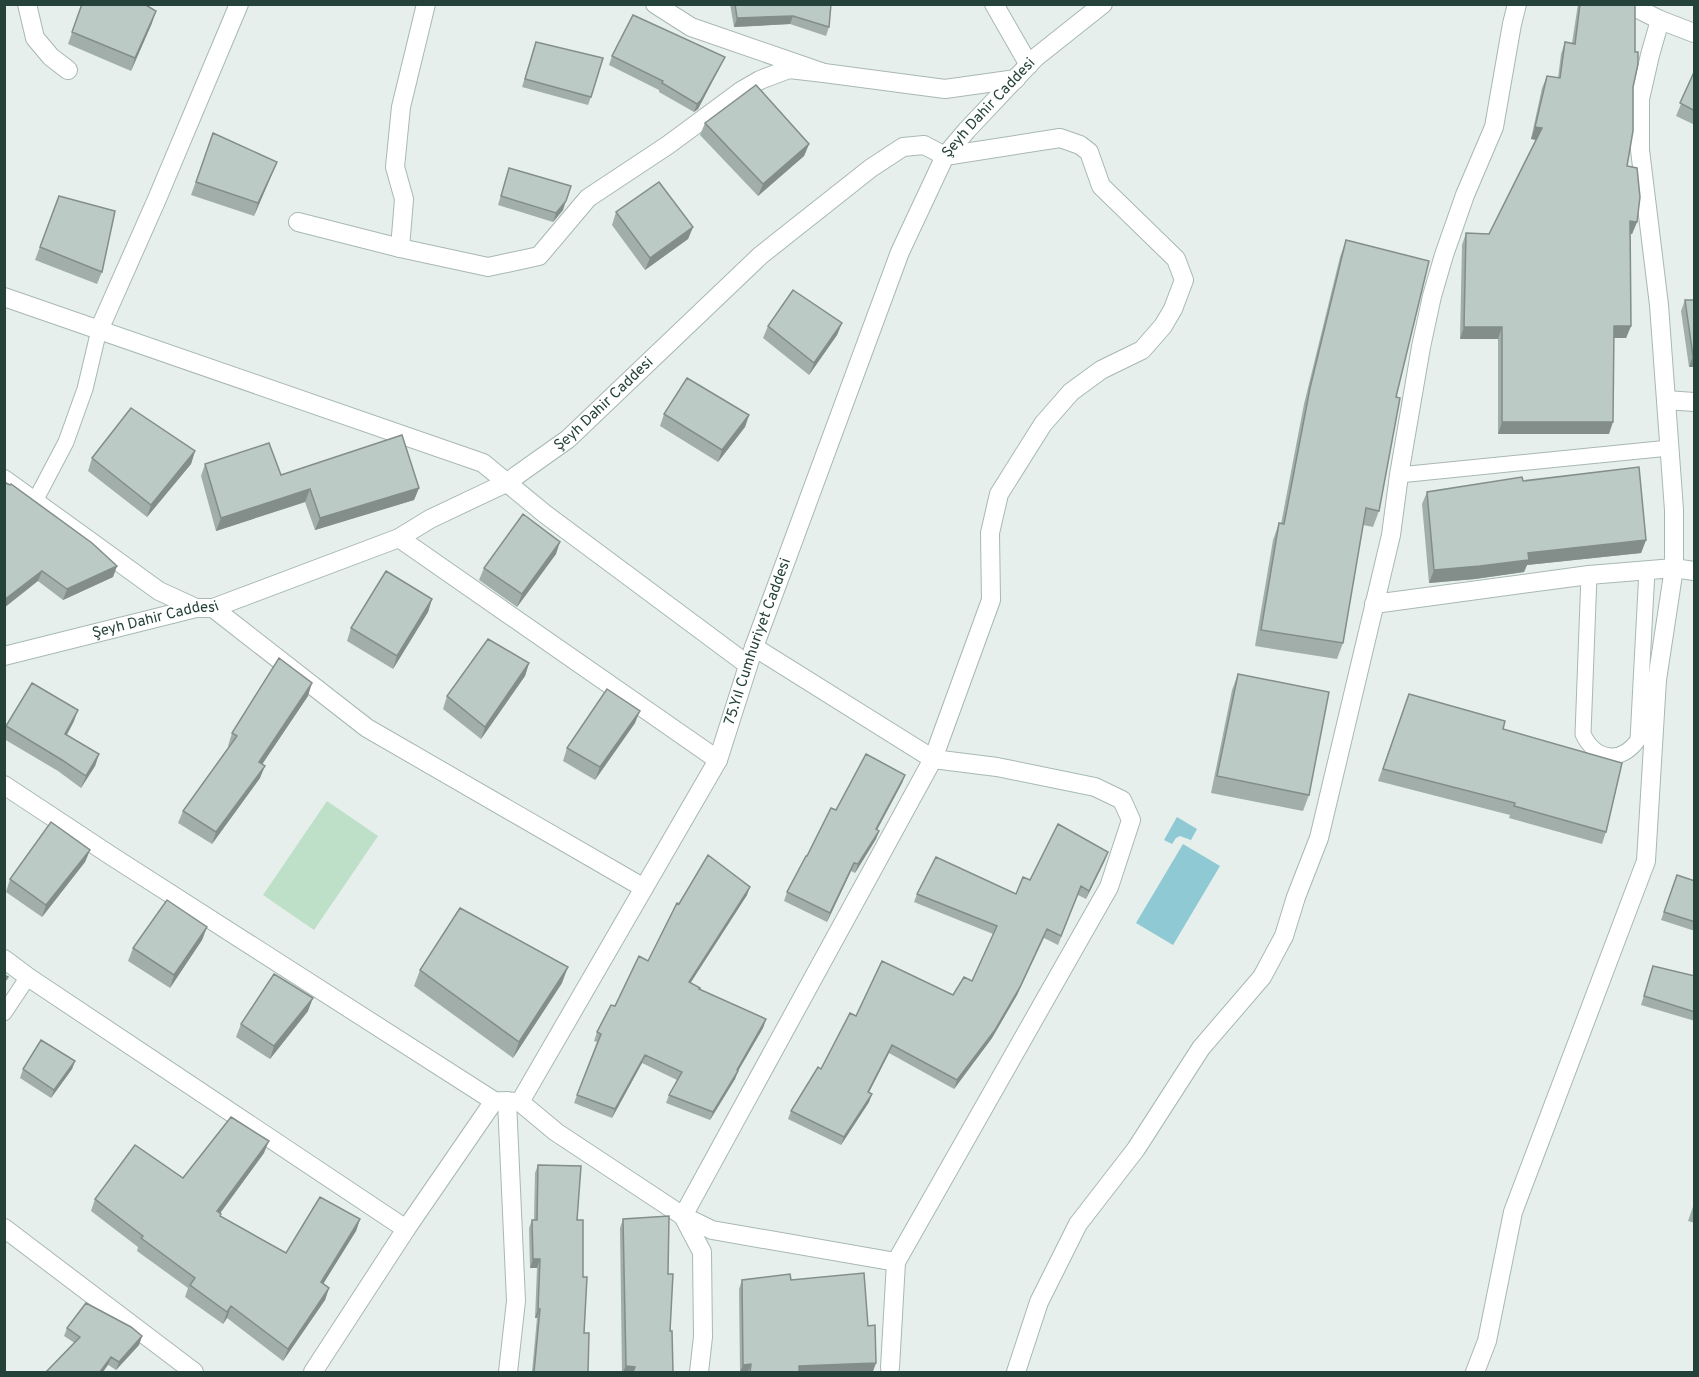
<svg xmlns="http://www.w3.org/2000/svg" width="1699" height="1377" viewBox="0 0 1699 1377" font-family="Overpass,sans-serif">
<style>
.green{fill:#bfe0c8}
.water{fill:#8ec9d4}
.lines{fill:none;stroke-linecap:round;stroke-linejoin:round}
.lane-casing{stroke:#a8b8b2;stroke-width:17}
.street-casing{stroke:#a8b8b2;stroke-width:20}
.lane{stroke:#fff;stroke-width:15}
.street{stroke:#fff;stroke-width:18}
.wall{fill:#a1aea9}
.shaded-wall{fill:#838d89}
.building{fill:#bbcac4;stroke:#838d89;stroke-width:1.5}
.labels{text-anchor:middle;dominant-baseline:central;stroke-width:6;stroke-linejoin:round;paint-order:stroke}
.street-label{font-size:15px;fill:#24423a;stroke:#f7fbf9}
</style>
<rect width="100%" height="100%" fill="#e6efeb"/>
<path class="green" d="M327,801l51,35 -64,94 -51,-35z"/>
<path class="water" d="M1177,817l20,12 -6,11 -11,-4 -4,2 -4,6 -8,-4z
M1183,844l37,22 -47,79 -37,-22z"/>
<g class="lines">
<g class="lane-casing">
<path id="lane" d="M1399,475l270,-27
M35,501l31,-59 19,-53 14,-59
M1589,575l-6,159c12,26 38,30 55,6l9,-170
M4,1013l24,-36"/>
</g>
<g class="street-casing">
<g id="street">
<path d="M27,4l8,34 16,19 17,13"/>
<path d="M655,4l36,23 133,46 121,16 71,-10"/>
<path d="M994,4l35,61"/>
<path d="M1628,4l32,16 34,13"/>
<path d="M1660,20l-10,35 -10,44v51l19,155 15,205v58l20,3"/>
<path d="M298,222l102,26 88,19 51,-11 49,-58 80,-53 73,-54 19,-11 29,-11 35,4"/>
<path d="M400,248l4,-49 -9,-32 6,-60 25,-103"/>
<path d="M4,297l479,166 62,51 203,151"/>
<path d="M99,330l58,-131 82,-195"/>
<path d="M1666,400l28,2"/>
<path d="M4,479l155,112 37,17"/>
<path d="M399,538l319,222"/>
<path d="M1374,604l215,-29 85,-7 -17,112 -11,181 -133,351 -26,129 -12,31"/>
<path d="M213,608l154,120 277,160"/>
<path d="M754,647l179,112 64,8 98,20 27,13 9,20 -22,67 -213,375 -6,106"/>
<path id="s1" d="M4,656l192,-48h17l186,-70 31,-19 76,-36 62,-44 193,-184 110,-87 32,-21 21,-2 21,11"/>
<path d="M4,785l109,72 381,244 26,1 36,30 127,84 29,14 184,32"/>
<path d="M4,959l24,18 378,252"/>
<path d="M507,1101l9,200 -8,71"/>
<path id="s2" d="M520,1102l198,-342 36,-113 146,-395 45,-96 22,-26 68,-72 68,-54"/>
<path d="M4,1228l190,144"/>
<path d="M313,1372l93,-143 88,-128"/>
<path d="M699,1372l4,-35 -1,-85 -19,-36 250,-457 58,-159 -1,-67 9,-39 44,-70 28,-32 30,-22 41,-20 21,-24 10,-17 11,-29 -8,-21 -75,-73 -12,-34 -9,-7 -20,-7 -115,18"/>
<path d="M1016,1372l23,-70 39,-78 58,-75 65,-101 61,-71 22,-41 12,-39 23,-59 72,-303 8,-60 22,-128 11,-51 12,-41 21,-60 29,-68 18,-103 5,-20"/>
</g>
</g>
<use href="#lane" class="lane"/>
<use href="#street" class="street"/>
</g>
<path class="wall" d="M82,4l70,19 -21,48 -63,-27z
M730,4h101l-2,23 -3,9 -36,-12 -56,3z
M1578,4h54l1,83 -6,79 10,56 -5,12 -2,-1 1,93 -5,12h-12l-5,96h-111v-95h-38l2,-94 4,-12 23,1 47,-94 -5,-1 11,-51 5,-12 11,2 3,-24 4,-12 7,1z
M533,51l58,46 -3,8 -66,-18z
M612,56l109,9 -23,44 -4,3 -35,-20v-2l-50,-25z
M1695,70v55l-19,-9z
M705,123l104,21 -5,12 -46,40 -58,-61z
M213,133l64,29 -5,12 -18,42 -63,-21z
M509,168l54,42 -10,12 -55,-17z
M59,196l43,76 -5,12 -62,-24z
M616,212l77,15 -5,12 -43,31 -33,-45z
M1346,240l50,157 -17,114 -6,16 -10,-2 -20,118 -6,16 -82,-13 18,-106 6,-17 2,1 23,-120 36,-147z
M1685,300l10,67h-6l-8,-56z
M842,323l-5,12 -28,40 -46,-37 5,-12z
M664,414l85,1 -4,12 -27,35 -58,-36z
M195,451l-4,13 -44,53 -59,-46 4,-13z
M205,464l76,11 138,13 -5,12 -99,30 -10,-28 -89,29 -15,-55z
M1523,481l123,59 -5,13 -114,12 -3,7 -49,7 -46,4 -7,-79 5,-12z
M4,482l113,84 -4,11 -50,23 -25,-19z
M556,554l-39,53 -38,-27 5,-12z
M432,599l-4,13 -35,57 -46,-28 4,-13z
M529,663l-4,13 -44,63 -38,-30 4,-13z
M1238,674l71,121 -6,16 -92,-18 21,-103z
M1409,694l94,35 103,103 -4,12 -93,-26 1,-3 -132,-34z
M308,696l-46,68 -2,14 -48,66 -34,-21 5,-12 46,-64 -1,-1 4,-13z
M74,721l-7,14 32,19 -4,12 -14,22 -23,-17 -54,-32v-8l2,-5z
M635,723l-40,57 -32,-19 4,-13z
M905,775l-3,8 -25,47 2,1 -3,8 -21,34 -4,-2 -24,51 -43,-21 3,-9 20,-36 29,-46z
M90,850l-5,12 -43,55 -36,-25 4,-13z
M1105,860l-19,39 -8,-4 -20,50 -14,-7 -27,57 -25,43 -38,51 -65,-36 -20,39 3,2 -3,8 -28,43 -53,-26 3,-8 30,-42 35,-53 97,-21 19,-14 21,-47 -79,-32 3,-8h99l14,-14z
M1677,875l18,6v50l-34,-11z
M747,895l-57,88 9,6 67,30 -3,9 -25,43 -3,8 -25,41 -44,-17 3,-8 8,-15 -35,-17 -30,55 -38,-15 23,-61 -3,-1 3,-9 51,-71 31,-57z
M207,927l-5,13 -32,48 -42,-27 5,-13z
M420,970l142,13 -49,75 -99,-72z
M1650,975l45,1v45l-54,-16z
M308,1011l-38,48 -34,-22 5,-13z
M75,1061l-3,8 -21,29 -31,-20 3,-9z
M264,1153l-44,60v3l66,37 74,-34 -4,12 -33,52 6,5 -4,12 -42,61 -56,-43 -4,6 -38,-27 3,-9 -51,-37 1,-4 -47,-36 4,-12 88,-21z
M538,1165l39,55 6,57 1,56 4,39h-56l5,-54h-2l2,-50h-7l-1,-40 3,-8h2l1,-47z
M1695,1201v22l-7,-2z
M623,1219l45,55 5,98h-51l-2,-144z
M742,1280h49l77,46 8,37 -3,8 -31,1h-102l-1,-83z
M67,1328l75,8 -3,9 -23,25 -52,-34z"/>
<path class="shaded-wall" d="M156,11l-4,12 -21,48 4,-13z
M793,16l-3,8 -56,3 3,-9z
M725,57l-4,8 -23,44 -4,3 3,-8z
M1535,127l7,1 -5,12 -6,-1z
M809,144l-5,12 -46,40 5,-12z
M277,162l-5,12 -18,42 4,-13z
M566,201l-3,9 -10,12 3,-9z
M1630,221l7,1 -5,12 -6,-1z
M693,227l-5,12 -43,31 5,-12z
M842,323l-5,12 -28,40 5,-12z
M1614,326h17l-5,12h-16z
M1464,327h38l-4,12h-38z
M1693,356h2v11h-6z
M749,415l-4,12 -27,35 4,-12z
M1502,422h111l-4,12h-111z
M195,451l-4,13 -44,53 4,-12z
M419,488l-5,12 -99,30 5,-12z
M310,489l-5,13 -89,29 5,-13z
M1646,540l-5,13 -114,12 -3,7 -49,7 -46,4 5,-13 94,-17z
M560,542l-4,12 -39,53 5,-13z
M117,566l-4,11 -50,23 4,-11z
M42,571l-4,10 -34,27v-8z
M432,599l-4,13 -35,57 4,-13z
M529,663l-4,13 -44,63 4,-12z
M312,683l-4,13 -53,79 4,-13z
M78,710l-4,11 -13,24 4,-11z
M640,711l-5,12 -40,57 5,-13z
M99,754l-4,12 -14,22 5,-12z
M265,766l-5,12 -48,66 4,-12z
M905,775l-3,8 -29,54 3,-8z
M879,831l-3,8 -21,34 3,-9z
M90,850l-5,12 -43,55 4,-12z
M1108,852l-3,8 -19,39 3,-8z
M854,863l-3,8 -24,51 3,-9z
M750,887l-3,8 -61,95 3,-8z
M207,927l-5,13 -32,48 4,-13z
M1047,929l-30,66 -25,43 -38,51 3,-9z
M568,967l-6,16 -49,75 6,-16z
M313,998l-5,13 -38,48 4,-13z
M766,1019l-3,9 -25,43 -3,8 -25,41 3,-8z
M892,1045l-3,8 -24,47 3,-8z
M645,1055l-3,8 -30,55 3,-9z
M75,1061l-3,8 -21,29 3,-8z
M872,1094l-3,8 -28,43 3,-8z
M269,1141l-5,12 -51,70 4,-12z
M360,1219l-4,12 -39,63 4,-12z
M533,1259h7l-3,9h-7z
M329,1288l-4,12 -42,61 5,-12z
M231,1306l-4,12 -4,6 4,-12z
M538,1309h2l-3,9h-2z
M142,1336l-3,9 -23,25 3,-8z
M111,1357l-3,8 -5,7h-3z
M876,1363l-3,8 -31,1h-45l2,-6z
M751,1364l-3,8h-8l3,-7z
M626,1366l9,1 -3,5h-9z"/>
<path class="building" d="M82,4h62l12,7 -21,47 -63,-26z
M735,4h96l-2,23 -36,-11 -56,2z
M1580,4h52l3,2v46h3v12l-5,23v44l-6,35 10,2 3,29 -3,25 -7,-1 1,105h-17l-1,96h-111v-95h-38l2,-94 23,1 53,-106 -7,-1 12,-51 13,2 5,-36 10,2z
M633,15l92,42 -24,43 -4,4 -35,-21 1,-2 -51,-25z
M536,42l67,16 -12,39 -66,-18z
M1695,70v41l-15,-8z
M756,85l53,59 -46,40 -58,-61z
M213,133l64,29 -19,41 -62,-21z
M509,168l62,18 -5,15 -10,12 -55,-17z
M659,182l34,45 -43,31 -34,-46z
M59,196l56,15 -13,61 -62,-25z
M1346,240l83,21 -33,136 4,1 -21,113 -13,-3 -23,135 -82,-13 18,-107 5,1 26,-136z
M793,290l49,33 -28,40 -46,-37z
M1685,300h10v56h-2z
M687,378l62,37 -27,35 -58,-36z
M131,408l64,43 -44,54 -59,-47z
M402,435l17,53 -99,30 -10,-29 -89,29 -16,-54 64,-21 12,32z
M1639,467l7,73 -118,13 1,7 -49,6 -46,4 -7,-78 95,-15 1,4z
M4,482l6,3 1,-1 81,59 25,23 -50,23 -25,-18 -38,29z
M523,514l37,28 -38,52 -38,-26z
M386,571l46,28 -35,57 -46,-28z
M488,639l41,24 -44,64 -38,-31z
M279,658l33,25 -53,79 6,4 -49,66 -33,-21 54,-75 -5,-3z
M1238,674l91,18 -20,103 -92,-19z
M32,683l46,27 -13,24 34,20 -13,22 -24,-16 -56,-34z
M607,689l33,22 -40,56 -33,-19z
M1409,694l96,27 -2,8 119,34 -16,69 -92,-26 1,-3 -132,-34z
M866,754l39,21 -29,54 3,2 -21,33 -4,-1 -24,50 -43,-21 19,-36h1l24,-48 5,2z
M51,822l39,28 -44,55 -36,-26z
M1058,824l50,28 -19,39 -8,-5 -20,50 -14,-7 -27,58 -25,43 -38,50 -65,-35 -24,47 4,2 -28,43 -53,-26 27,-44 3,2 29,-56 6,3 26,-55 71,34 11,-18 8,4 25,-55 -80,-32 19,-37 80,37 7,-17 7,3z
M708,855l42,32 -61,95 11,6 -1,1 67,30 -29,51 1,1 -25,41 -44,-17 13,-23 -37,-17 -30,54 -38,-14 24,-61 -4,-2 14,-27 4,1 24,-50 9,5 29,-58 2,1z
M1677,875l18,6v41l-31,-10z
M167,900l40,27 -33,48 -41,-27z
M460,908l108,59 -49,75 -99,-72z
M1653,966l42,10v36l-51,-16z
M274,974l39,24 -39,48 -33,-22z
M4,975l4,2 -4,5z
M41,1040l34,21 -21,29 -31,-21z
M231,1117l38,24 -52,70 4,3 -1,2 66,37 34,-56 40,22 -39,63 8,6 -41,61 -57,-43 -4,6 -37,-27 5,-7 -54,-40 2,-2 -48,-37 40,-54 48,33z
M538,1165l43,1 -4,54h6v57h4l-3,56h5l-1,39h-54l6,-63h-2l2,-50h-7l-1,-39h5z
M669,1216l-1,58h5l-3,57h2l1,41h-40l2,-5 -9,-1 -3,-147z
M864,1273l4,53 7,-1 1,38 -77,3v6h-49l1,-8 -8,1 -1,-85 48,-6 1,6z
M86,1303l45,24 11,9 -23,26 -8,-5 -11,15h-54l34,-35 -13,-9z"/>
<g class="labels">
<g class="street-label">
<text stroke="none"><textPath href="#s2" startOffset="1106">Şeyh Dahir Caddesi</textPath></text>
<text stroke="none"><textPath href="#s1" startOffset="660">Şeyh Dahir Caddesi</textPath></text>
<text stroke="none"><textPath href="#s1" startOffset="156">Şeyh Dahir Caddesi</textPath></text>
<text stroke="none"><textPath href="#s2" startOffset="520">75.Yıl Cumhuriyet Caddesi</textPath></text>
</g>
</g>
<rect width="1699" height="1377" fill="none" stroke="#24423a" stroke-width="12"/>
</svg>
